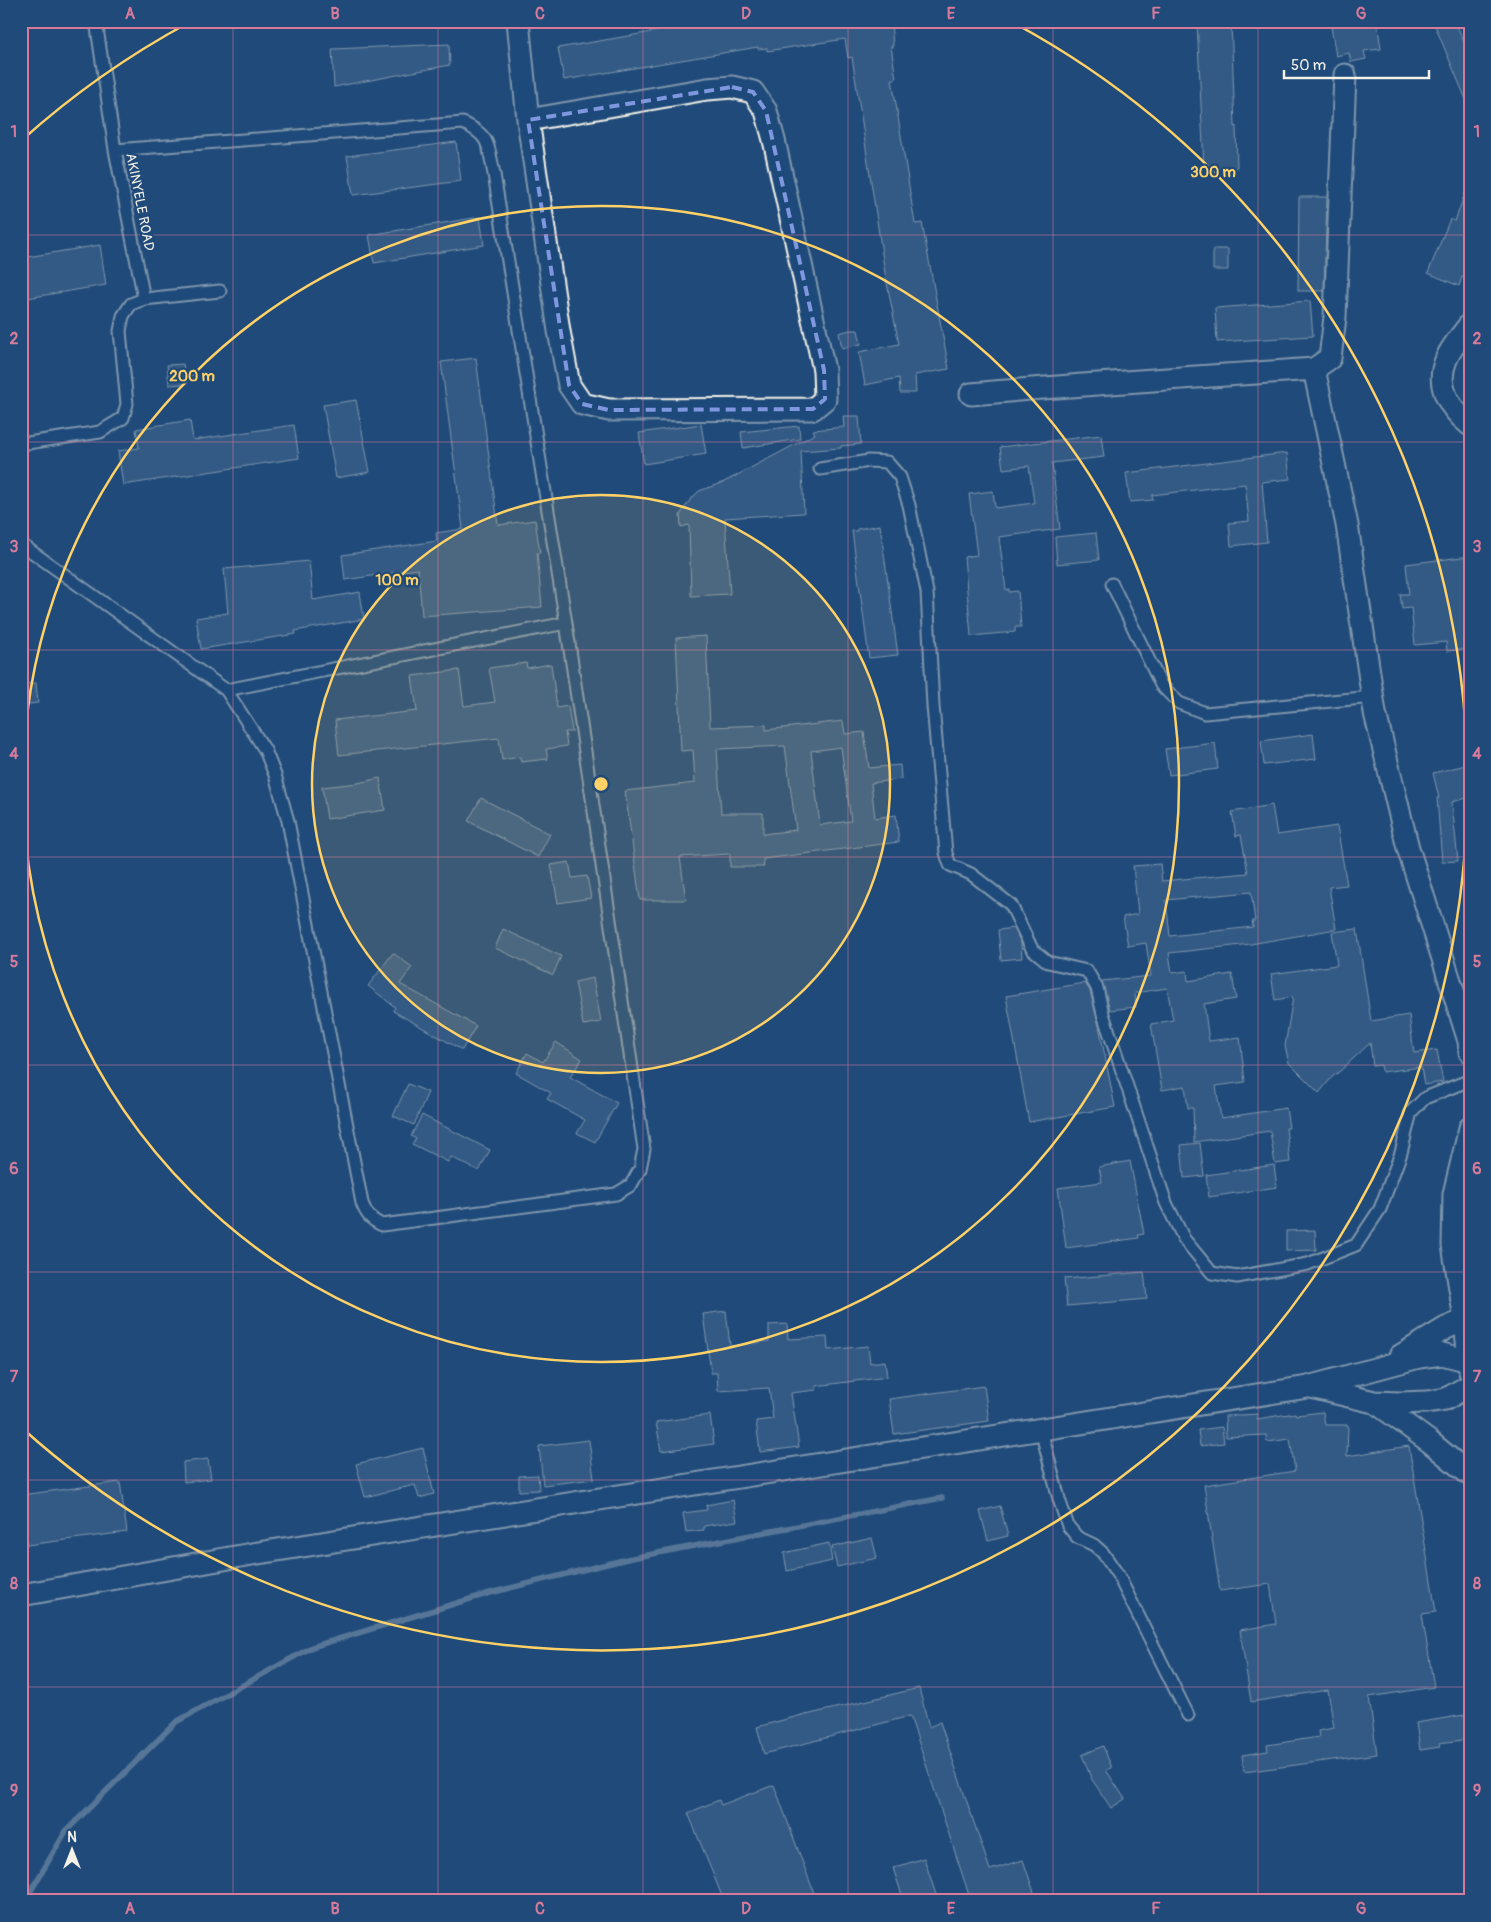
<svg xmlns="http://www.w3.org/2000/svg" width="1491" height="1922" viewBox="0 0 1491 1922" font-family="Pangolin,sans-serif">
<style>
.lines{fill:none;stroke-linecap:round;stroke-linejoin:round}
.stream{stroke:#9cacbb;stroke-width:5.5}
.building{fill:#4d6e92;stroke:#f4f1e8;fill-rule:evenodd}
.lane-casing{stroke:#f4f1e8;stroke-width:15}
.street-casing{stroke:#f4f1e8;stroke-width:25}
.lane{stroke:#1f4a7a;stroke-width:11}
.street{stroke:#1f4a7a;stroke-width:21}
.marked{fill:none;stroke:#7e97df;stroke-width:4;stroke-dasharray:10 6;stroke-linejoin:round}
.grid{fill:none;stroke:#d87a9a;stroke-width:1;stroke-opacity:0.55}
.ring{fill:none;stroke:#ffd166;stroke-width:2.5}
.labels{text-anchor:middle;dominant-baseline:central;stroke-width:4.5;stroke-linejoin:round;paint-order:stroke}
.street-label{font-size:14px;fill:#f4f1e8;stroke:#1f4a7a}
.centre{fill:#ffd166;stroke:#1f4a7a;stroke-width:2.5}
.ring-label{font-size:15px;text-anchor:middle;font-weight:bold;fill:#ffd166;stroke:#1f4a7a;stroke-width:4.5;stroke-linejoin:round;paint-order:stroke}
.neatline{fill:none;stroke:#d87a9a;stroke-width:2}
.grid-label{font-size:16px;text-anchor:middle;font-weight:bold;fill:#d87a9a}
</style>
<rect width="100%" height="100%" fill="#1f4a7a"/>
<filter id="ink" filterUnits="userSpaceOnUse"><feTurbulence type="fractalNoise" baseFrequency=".02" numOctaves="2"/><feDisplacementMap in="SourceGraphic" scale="10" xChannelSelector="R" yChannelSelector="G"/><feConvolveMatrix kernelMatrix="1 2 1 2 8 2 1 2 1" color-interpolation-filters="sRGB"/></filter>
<g filter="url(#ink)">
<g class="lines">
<path class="stream" d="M25,1901l41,-70 110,-109 136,-75 178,-54 137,-34 315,-61"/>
</g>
<path class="building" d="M716,21h175l2,25h-2l5,33h-4l23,145 7,-1 27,146 -34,6 1,18h-16l-1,-15 -34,7 -6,-33 40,-8 -14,-71 -33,-216 -4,1 -3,-19 -78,12v-3l-9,1v-2l-194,33 -6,-32z
M1197,21h34l4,105h1l1,42h-33z
M1330,21h47l4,28 -17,2 2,8 -15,3 -2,-9 -13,3z
M1433,21h22l15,35v53z
M449,44l1,21 -116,22 -2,-38z
M456,142l5,39 -108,14 -6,-39z
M1468,185h2v95l-8,-3 -3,9 -31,-13 22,-54 5,2z
M1299,197h28l-3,94h-26z
M480,217l4,28 -110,18 -5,-28z
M100,245l6,40 -85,14v-41z
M1213,249h15v21h-15z
M1310,301l3,35 -96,6 -2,-34z
M850,330h8l3,14 -19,4 -3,-15z
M476,358l22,167 37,-5 5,33h-3l5,54 -120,9 -4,-47 -73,11 -3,-25 95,-14 -1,-8 27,-4 -22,-167z
M183,364l3,20 -17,1 -2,-20z
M356,400l14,72 -34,6 -13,-73z
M843,416h16l2,28 -20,2v2l-40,3 3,62 -79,5 5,76 -39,2 -2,-71 -8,2 -1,-12 10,-15 9,-9 25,-9 91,-48 -2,-4 31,-3z
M190,420l3,20 101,-15 5,33 -176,27 -5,-34 21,-3 -3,-19z
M701,424l5,30 -62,10 -5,-31z
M799,426l1,13 -57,9 -2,-16z
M1101,435l3,22 -52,6 8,66 -61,8 7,53 3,-1v3l9,-1 3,36h-6v5l-44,4 -7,-79 13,-2 -8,-61 24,-3 2,17 39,-5 -5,-37 -26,3 -3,-22z
M1287,453l3,26 -28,3 5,60 -36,4 -2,-23 20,-2 -4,-37 -93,11 1,5 -23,2 -4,-29z
M880,525l18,130 -29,3 -17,-127h5v-2z
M1096,533l3,27 -42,4 -2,-27z
M1470,556v73l-5,1 3,19 -21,2 -1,-9 -31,3 -4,-37 -9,1 -2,-15h9l-3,-30z
M309,561l4,39 47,-8 4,27 -69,12 1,3 -95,15 -5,-31 32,-5 -4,-44z
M706,636l4,91 56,-2v5l77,-9 2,13 19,-2 5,36 31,-3 1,14 -30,4 4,35 21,-3 3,27 -136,17 1,8h-34v-13l-50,3 6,43h-46l-15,-109 70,-8 -2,-33 -12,1 -5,-113zM785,746l11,84 -33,4v-21h-42l-4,-64zM841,747l10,74 -31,4 -9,-74z
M526,663l1,5 24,-4 6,44 11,-2 4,26h-7l2,14 -21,3 2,10 -27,3 -1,-5 -18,3 -3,-22 -160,17 -4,-35 82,-9 -5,-35 47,-6 5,36 31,-4 -6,-34z
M36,683l2,20 -17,2v-21z
M1313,734l3,25 -52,6 -3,-24z
M1215,743l3,26 -49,6 -4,-26z
M1470,764v33l-18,5 6,59 -16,1 -5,-64h2l-6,-25z
M380,778l5,32 -58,9 -5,-32 36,-4z
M481,798l69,36 -12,23 -70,-36z
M1272,805l5,30 60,-9 10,59 -18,2 7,42 -85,15 -82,9 3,20 15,-2 1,10 44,-7 4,25 -32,5 5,37 31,-4 5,45 -29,4 5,32 65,-10 3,20h-3l4,34 -15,2 -5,-33 -76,11 -1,-34h-5l-3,-22 -23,4 -11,-66 22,-4 -6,-32 -32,5 1,14 -26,3 -8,-29 49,-5 -5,-33 -18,3 -5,-29 15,-3 -5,-48 27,-2 2,17 86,-8 -7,-38 -5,1 -4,-24zM1251,892l4,29h-3l1,6 -83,9 -4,-36z
M569,862l3,16 15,-2 4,22 -33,5 -7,-38z
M1014,928l7,15 1,15 -21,2 -3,-30z
M503,929l58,27 -8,19 -58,-27z
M1357,929l14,92 38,-6 5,38 23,-3 6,32 -19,3 -3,-18 -39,5 -1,-7 -8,1 -3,-23 -31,29 -7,5 -13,16 -30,-30 -4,-17 8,-49 -18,3 -4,-26 66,-9 -5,-33z
M393,953l19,14 -12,17 76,42 -14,24 -69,-39 2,-4 -27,-21z
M593,978l8,44 -18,3 -8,-43z
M1085,983l5,8 9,35 16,81 -86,15 -23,-126z
M556,1042l26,17 -12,18 47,26 -22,39 -18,-9 8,-13 -38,-21 4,-6 -35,-20 11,-20 16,9z
M408,1084l20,8 -14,33 -21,-9z
M422,1115l68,35 -11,21 -28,-14 -3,5 -36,-18 4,-5 -5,-3z
M1200,1143l4,33 -20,2 -3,-33z
M1130,1161l14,73 -6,1 1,3 -73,10 -8,-60 44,-6 -3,-15z
M1274,1165l3,22 -68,10 -3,-22z
M1315,1230l1,20 -30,1v-20z
M1144,1272l3,27 -80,7 -3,-27z
M726,1311l4,35 39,-5v-16l18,-1 1,15 39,-2 1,13 40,-4 2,17 15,-2 2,16 -71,9v4l-25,3 8,54 -39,5 -4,-31 17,-2 -4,-31 -51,3 -1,-18h-6l-8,-59z
M984,1386l5,35 -95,13 -5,-35z
M1323,1412l2,13h23l-1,31 62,-10 27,166 -14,2 12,73 -65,10 8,57 -133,18 -2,-17 26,-4 -1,-6 52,-8 -1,-6 16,-3 -6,-38 -77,12 -11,-72 36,-6 -6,-40 -50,7 -16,-106 91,-14 -5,-32 -23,3 -1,-7 -40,2 -1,-21 32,-2v5l38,-6 1,2z
M710,1415l4,29 -53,7 -5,-29z
M1222,1427l2,16 -24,3 -2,-16z
M589,1440l5,39 -51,6 -4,-39z
M423,1448l11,46 -15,4 -4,-13 -50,12 -9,-33z
M208,1459l3,20 -27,3 -1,-20z
M538,1475l1,15 -20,1v-15z
M120,1482l7,50 -100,13 -6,-50z
M733,1500l4,21 -33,5v4l-18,2 -3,-19 24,-3 -1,-5z
M1000,1506l8,30 -20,5 -8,-30z
M872,1538l5,20 -40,9 -5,-20z
M829,1543l3,18 -45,10 -3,-18z
M919,1688l10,39 11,-5 50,148 33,-10 14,41h-66l-61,-185 -146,38 -7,-27 49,-13v1z
M1470,1714v25l-31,4 1,4 -20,3 -4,-27z
M1103,1746l9,22 -6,2 19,29 -14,9 -20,-30 -9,-23z
M774,1785l43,116h-93l-36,-88 31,-13 2,5z
M924,1858l14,43h-34l-11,-33z"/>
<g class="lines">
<g class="lane-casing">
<path id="lane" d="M144,299l76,-8
M21,444l79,-12 23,-14 4,-14 -7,-73 3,-15 8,-12 13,-5 -29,-149 -19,-129
M820,469l49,-8 18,1 13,15 9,28 18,87 6,114 13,147 4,12 21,9 40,31 21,44 16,13 39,9 10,17 6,26 63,189 18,36 28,34 25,4 71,-13 48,-19 24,-36 21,-56 10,-41 14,-14 45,-18
M21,544l205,146 39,60 10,25 13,46 74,382c4,11 9,17 20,22l234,-31 15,-9 9,-16 4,-20 -78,-526 -72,-449c-6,-28 -3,-38 -31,-51l-348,27
M1112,584l49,101 18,18 26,10 168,-16
M226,690l340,-67
M1041,1430l18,69 9,27 9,11 17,8 9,8 15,22 70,140"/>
</g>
<g class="street-casing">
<path id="street" d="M518,21l10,99 31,211 10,54 13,19 27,6 204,-1 12,-10 -1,-29 -50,-230 -8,-29 -13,-19 -21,-5 -25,2 -179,31
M1470,324c-7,10 -20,24 -24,36 -11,26 4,49 24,65
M1314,369l33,156 28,188 33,135 61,193 1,11
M971,394c114,-10 229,-17 343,-25l16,-11 5,-41 10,-242
M1470,1128l-16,66 -1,51 12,75 5,52
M1400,1356l46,-28 19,-8
M1311,1387l63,15 26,1 27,-1 19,-3 24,-14
M1375,1402l55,40 40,33
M21,1595l231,-41 1056,-167 111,-30 23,-3 27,7"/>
</g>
<use href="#lane" class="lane"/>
<use href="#street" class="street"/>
</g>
</g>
<path d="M0 0H1491V1922H0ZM732,87l21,5 13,19 58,259 1,29 -12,10 -204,1 -27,-6 -13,-19 -41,-265z" fill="#1f4a7a" fill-opacity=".55" fill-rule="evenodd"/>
<path class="marked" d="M732,87l21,5 13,19 58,259 1,29 -12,10 -204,1 -27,-6 -13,-19 -41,-265z"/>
<path class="grid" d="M233,21v1880M438,21v1880M643,21v1880M848,21v1880M1053,21v1880M1258,21v1880M21,235h1449M21,442h1449M21,650h1449M21,857h1449M21,1065h1449M21,1272h1449M21,1480h1449M21,1687h1449"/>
<circle cx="601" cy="784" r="289" fill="#ffd166" fill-opacity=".12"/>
<g class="ring">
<circle cx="601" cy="784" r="289"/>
<circle cx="601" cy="784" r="578"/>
<path d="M22 140A866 866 0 0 1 188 23M1014 23A866 866 0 1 1 22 1428"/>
</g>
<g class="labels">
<g class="street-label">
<text transform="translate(140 202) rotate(79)">AKINYELE ROAD</text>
</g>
</g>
<circle cx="601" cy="784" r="8" class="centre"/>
<g class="ring-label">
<text x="1213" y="177">300 m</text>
<text x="192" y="381">200 m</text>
<text x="397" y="585">100 m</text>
</g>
<rect width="1491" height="1922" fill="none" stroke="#1f4a7a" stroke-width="55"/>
<g transform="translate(72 1850)" stroke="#1f4a7a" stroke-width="4" paint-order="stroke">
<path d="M0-4L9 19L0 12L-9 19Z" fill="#f4f1e8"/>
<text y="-8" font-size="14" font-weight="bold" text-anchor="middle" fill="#f4f1e8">N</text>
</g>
<path d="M1284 70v8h145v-8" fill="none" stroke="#f4f1e8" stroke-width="2.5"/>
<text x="1291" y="70" font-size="15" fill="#f4f1e8" stroke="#1f4a7a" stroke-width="4" paint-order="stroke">50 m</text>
<rect x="28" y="28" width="1436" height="1866" class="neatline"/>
<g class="grid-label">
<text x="130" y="19">A</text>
<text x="335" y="19">B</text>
<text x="540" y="19">C</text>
<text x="746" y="19">D</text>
<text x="951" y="19">E</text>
<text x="1156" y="19">F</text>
<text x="1361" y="19">G</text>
<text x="14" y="137">1</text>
<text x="1477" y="137">1</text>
<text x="14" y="344">2</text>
<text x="1477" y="344">2</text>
<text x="14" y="552">3</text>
<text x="1477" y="552">3</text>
<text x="14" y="759">4</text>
<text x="1477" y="759">4</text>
<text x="14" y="967">5</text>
<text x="1477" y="967">5</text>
<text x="14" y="1174">6</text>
<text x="1477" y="1174">6</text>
<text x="14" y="1382">7</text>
<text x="1477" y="1382">7</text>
<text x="14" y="1589">8</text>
<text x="1477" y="1589">8</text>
<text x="14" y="1796">9</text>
<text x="1477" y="1796">9</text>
<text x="130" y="1914">A</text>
<text x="335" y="1914">B</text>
<text x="540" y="1914">C</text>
<text x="746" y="1914">D</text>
<text x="951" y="1914">E</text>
<text x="1156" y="1914">F</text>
<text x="1361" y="1914">G</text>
</g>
</svg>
